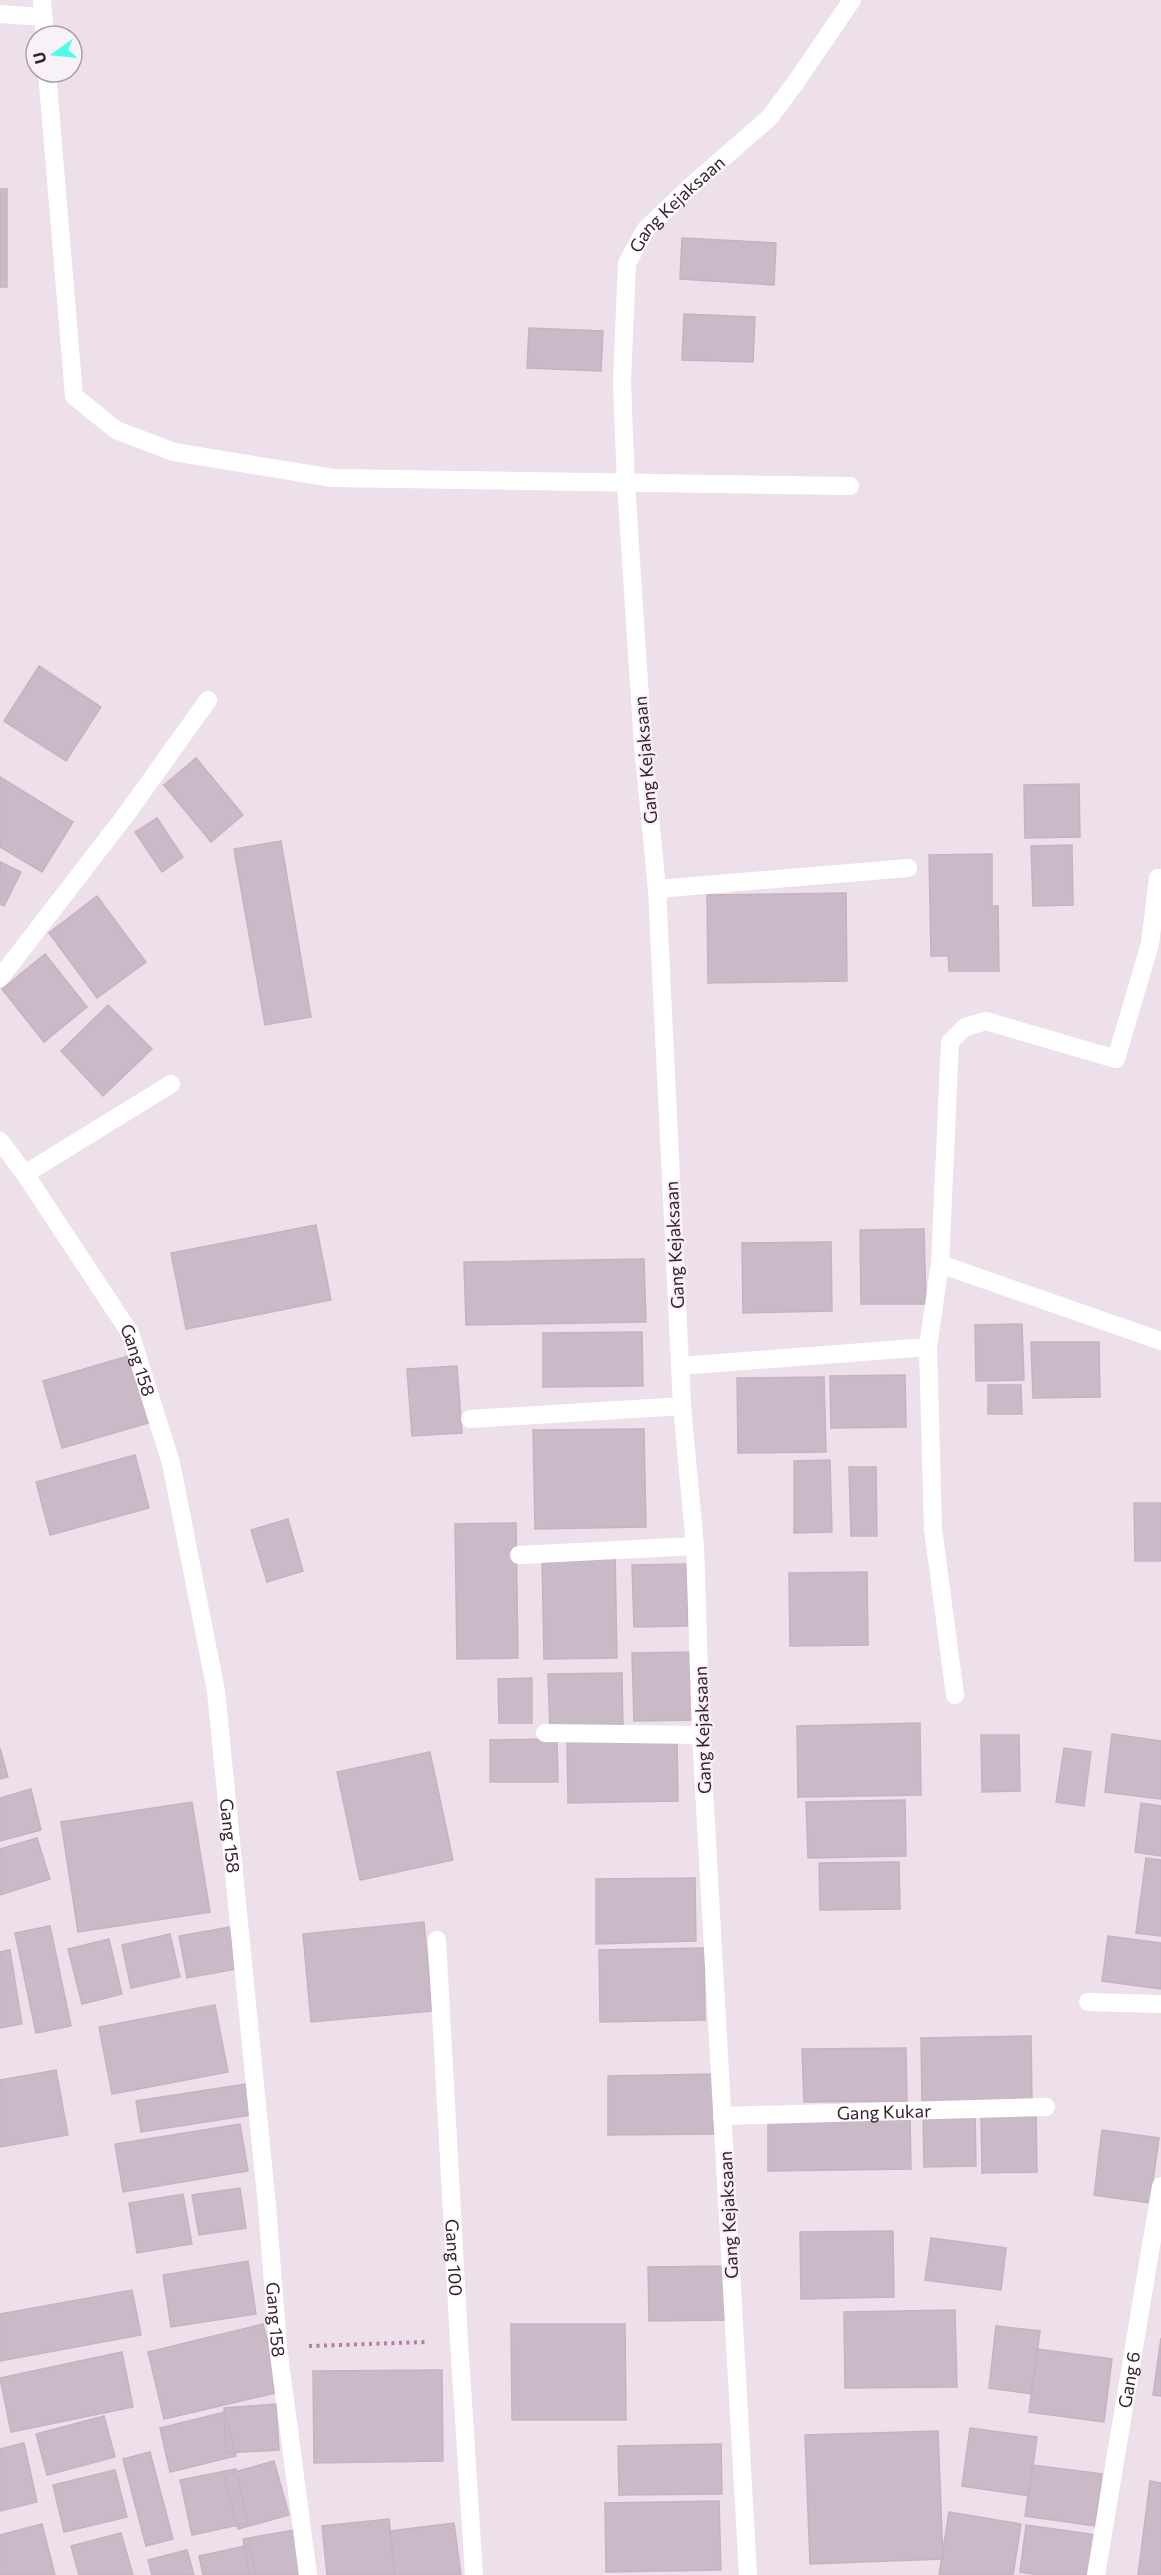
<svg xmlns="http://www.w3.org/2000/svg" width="1161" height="2575" viewBox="0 0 1161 2575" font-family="Commissioner,sans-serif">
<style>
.building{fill:#cab9c6;stroke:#c7b2c2;stroke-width:1.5}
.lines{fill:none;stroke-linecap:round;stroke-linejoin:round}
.path{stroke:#b37ea1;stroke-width:4;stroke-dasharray:3 4.5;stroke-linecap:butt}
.minor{stroke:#fff;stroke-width:18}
.labels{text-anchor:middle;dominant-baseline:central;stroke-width:4.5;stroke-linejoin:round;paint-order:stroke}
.street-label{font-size:18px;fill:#3e2033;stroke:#f9f1f8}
</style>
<rect width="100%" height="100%" fill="#ede0ea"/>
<path class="building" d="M0,189h7v98h-7z
M682,238l94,5 -2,42 -94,-6z
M684,314l71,3 -2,45 -71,-2z
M529,328l74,3 -2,40 -74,-3z
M39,666l62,41 -35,54 -62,-40z
M196,758l47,57 -32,27 -47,-57z
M0,777l73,45 -31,50 -42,-25z
M1079,784l1,53 -55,1 -1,-53z
M157,818l26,39 -21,15 -27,-40z
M281,841l30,176 -46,8 -31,-176z
M1072,845l1,60 -40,1 -2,-60z
M992,854v52h6l1,65h-50l-1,-15h-17l-2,-101z
M0,862l21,10 -17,34 -4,-2z
M846,893l1,88 -139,2 -1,-88z
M97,896l49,66 -49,36 -48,-65z
M45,954l42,53 -43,35 -42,-53z
M108,1005l44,44 -49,47 -42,-45z
M316,1225l15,75 -145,29 -15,-76z
M924,1229l2,75h-65l-1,-74z
M831,1242l1,69 -89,2 -1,-70z
M644,1259l2,63 -180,3 -2,-63z
M1022,1324l2,56 -48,1 -1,-56z
M642,1332l1,54 -100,1v-54z
M1031,1342h68l1,55 -67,1z
M135,1354l20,67 -93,27 -19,-67z
M457,1366l5,67 -50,3 -5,-67z
M905,1375l1,52 -75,1 -1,-52z
M824,1377l2,75 -88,1 -1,-75z
M988,1385h33l1,29h-34z
M644,1429l2,98 -111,2 -2,-99z
M135,1455l14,53 -99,27 -14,-53z
M830,1460l2,72 -38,1v-72z
M849,1467h27l1,69h-26z
M1134,1503h27v58h-26z
M288,1519l15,52 -36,11 -16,-52z
M516,1523l2,135 -61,1 -2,-135z
M615,1553l2,105 -73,1 -2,-105z
M687,1564l1,62 -54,1 -2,-62z
M867,1572l1,73 -78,1 -1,-73z
M697,1652l1,68 -64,1 -2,-68z
M622,1673l1,57 -73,1 -2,-57z
M532,1678v45h-33l-1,-44z
M920,1723l1,72 -123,2 -1,-71z
M1112,1734l49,7v58l-56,-7z
M981,1735h38l1,56 -38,1z
M677,1738l1,63 -110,2 -1,-64z
M557,1739l1,43h-68v-42z
M0,1748l8,29 -8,2z
M1064,1748l27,4 -7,54 -28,-4z
M430,1752l23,108 -93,20 -23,-108z
M31,1789l10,41 -41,11v-43z
M905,1800l1,56 -98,2 -2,-56z
M192,1802l18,110 -132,20 -17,-110z
M1141,1803l20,3v50l-26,-4z
M37,1838l13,41 -50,16v-46z
M1146,1858l15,2v76l-25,-3z
M899,1862l1,47 -80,1 -1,-47z
M695,1878l1,63 -100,3v-65z
M424,1922l8,89 -121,11 -8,-88z
M50,1926l21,100 -35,7 -21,-100z
M229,1927l8,42 -50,9 -8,-42z
M170,1934l10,43 -49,11 -9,-43z
M1108,1936l53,7v46l-59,-8z
M109,1939l13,55 -40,10 -14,-55z
M704,1948l1,72 -105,2 -1,-72z
M10,1950l12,74 -22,4v-76z
M215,2005l13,67 -116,22 -13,-67z
M1031,2036l1,66 -110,2 -1,-66z
M906,2048l1,53 -103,1 -2,-53z
M56,2070l12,65 -68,12v-67z
M715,2074v60l-107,1v-59z
M252,2083l5,31 -116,18 -5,-31z
M1036,2109l1,63 -55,1 -1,-63z
M975,2112l1,54 -52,1 -1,-54z
M910,2114l1,55 -143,2v-55z
M240,2124l8,47 -125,21 -8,-48z
M1102,2130l57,8 -9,65 -56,-8z
M240,2188l6,40 -47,7 -7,-40z
M183,2194l9,50 -55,9 -8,-50z
M893,2231l1,66 -93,2 -1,-67z
M931,2238l75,10 -5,42 -76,-10z
M248,2261l8,53 -85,13 -8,-52z
M730,2266l1,54 -82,1 -1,-54z
M132,2290l9,45 -141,26v-47z
M955,2310l2,77 -112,1 -1,-76z
M263,2324l17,68 -116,27 -16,-67z
M511,2324h114l1,96h-114z
M996,2326l44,5 -8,63 -43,-6z
M1161,2338v58l-8,-1z
M1037,2349l75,10 -8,63 -75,-10z
M122,2352l11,55 -122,25 -11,-54z
M442,2370l1,91 -129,2 -1,-92z
M276,2404l3,46 -53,3 -2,-45z
M225,2412l11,44 -66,16 -10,-44z
M104,2416l11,41 -68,18 -11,-41z
M970,2428l67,9 -8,59 -67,-10z
M938,2431l5,128 -133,5 -5,-129z
M24,2443l13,59 -37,9v-62z
M721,2444l1,50 -103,1 -1,-49z
M150,2452l23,87 -27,7 -23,-87z
M274,2461l15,54 -51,14 -14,-54z
M1032,2465l70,9 -7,52 -70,-10z
M236,2469l12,54 -56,12 -12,-55z
M115,2470l12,47 -63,15 -11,-47z
M1150,2481l11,2v92h-23z
M719,2501l2,69 -115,2 -1,-69z
M949,2512l72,12 -8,51h-74z
M389,2519l6,56h-68l-5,-49z
M454,2523l7,52h-66l-5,-44z
M42,2524l13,51h-55v-40z
M1026,2525l70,10 -6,40h-51l-19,-3z
M294,2530l7,45h-52l-6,-36z
M121,2533l12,42h-54l-8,-29z
M250,2545l6,30h-53l-4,-19z
M187,2550l7,25h-42l-4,-15z"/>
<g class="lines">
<path class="path" d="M309,2346l118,-4"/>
<g class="minor">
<path d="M42,0l3,36"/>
<path d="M0,14l43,3"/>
<path d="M47,72l27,324 42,34 58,22 159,26 517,8"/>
<path d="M657,889l251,-21"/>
<path d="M0,978l128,-166 80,-112"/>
<path id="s1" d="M0,1141l25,33 105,159 41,130 45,228 51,515 11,141 30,228"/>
<path d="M25,1174l146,-90"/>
<path d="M940,1264l221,77"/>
<path d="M680,1366l248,-19"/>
<path d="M470,1419l212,-13"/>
<path d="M519,1555l176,-9"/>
<path d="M955,1695l-22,-166 -5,-182 12,-83 10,-222 15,-15 21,-6 130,38 34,-115 8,-66"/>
<path d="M545,1733l156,2"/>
<path id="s2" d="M437,1940l22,401 15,234"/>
<path d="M1088,2002l73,2"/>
<path id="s3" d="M722,2116l324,-9"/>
<path id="s4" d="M748,2575l-47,-840 -6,-189 -13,-140 -25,-517 -14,-144 -17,-261 -4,-101 5,-120 19,-34 45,-43 78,-68 27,-36 56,-82"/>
<path id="s5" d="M1096,2575l65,-389"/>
</g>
</g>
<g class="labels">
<g class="street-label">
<text stroke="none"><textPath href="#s4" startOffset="2394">Gang Kejaksaan</textPath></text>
<text transform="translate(645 760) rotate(-95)">Gang Kejaksaan</text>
<text transform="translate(674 1245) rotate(-93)">Gang Kejaksaan</text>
<text stroke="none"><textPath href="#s1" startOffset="260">Gang 158</textPath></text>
<text transform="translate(702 1730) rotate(-92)">Gang Kejaksaan</text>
<text stroke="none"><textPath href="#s1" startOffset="746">Gang 158</textPath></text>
<text stroke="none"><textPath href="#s3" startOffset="162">Gang Kukar</textPath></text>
<text transform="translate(728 2215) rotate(-93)">Gang Kejaksaan</text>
<text stroke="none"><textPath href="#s2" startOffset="318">Gang 100</textPath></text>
<text stroke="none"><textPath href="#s1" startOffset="1232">Gang 158</textPath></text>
<text stroke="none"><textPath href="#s5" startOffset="198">Gang 6</textPath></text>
</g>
</g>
<g transform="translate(54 54) rotate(255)"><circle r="28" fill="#f9f1f8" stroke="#ae9da9" stroke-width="1.5"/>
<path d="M0-4.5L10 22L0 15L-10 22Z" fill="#4efdeb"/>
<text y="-9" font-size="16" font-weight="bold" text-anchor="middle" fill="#3e2033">U</text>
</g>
</svg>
